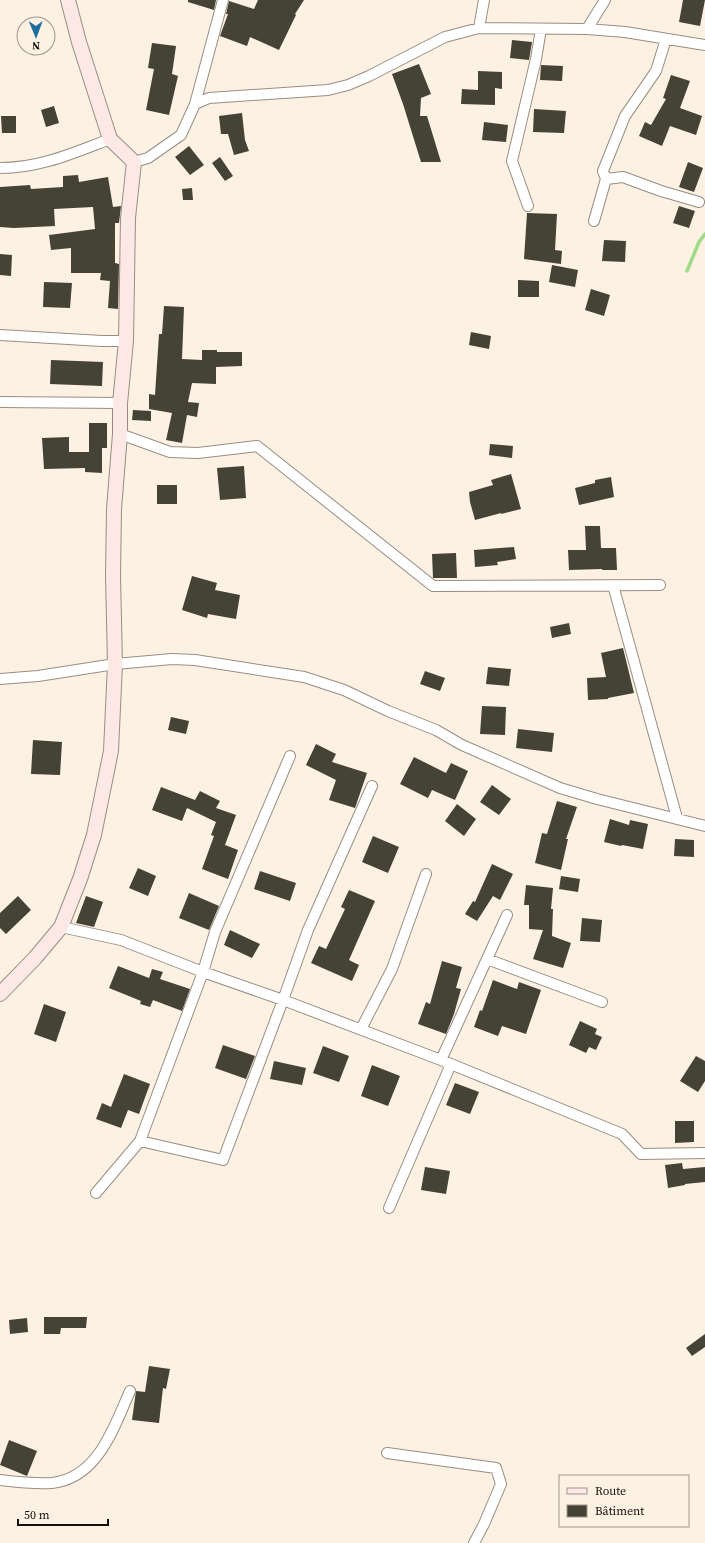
<svg xmlns="http://www.w3.org/2000/svg" width="705" height="1543" viewBox="0 0 705 1543" font-family="'Source Serif 4',serif">
<style>
.lines{fill:none;stroke-linecap:round;stroke-linejoin:round}
.stream{stroke:#9fdb88;stroke-width:3.5}
.building{fill:#444336}
.street-casing{stroke:#988d82;stroke-width:12}
.secondary-casing{stroke:#988d82;stroke-width:16}
.street{stroke:#fff;stroke-width:10}
.secondary{stroke:#fce9e5;stroke-width:14}
</style>
<rect width="100%" height="100%" fill="#fdf1e4"/>
<g class="lines">
<path class="stream" d="M687,271l12,-29 6,-8"/>
</g>
<path class="building" d="M188,0h28l-2,10 -26,-8z
M258,0h46l-9,14 1,1 -17,35 -29,-13 -3,9 -27,-10 8,-22h-2l3,-13 25,8z
M683,0h22l-5,26 -21,-4z
M512,40l20,2 -3,18 -19,-2z
M152,43l24,3 -4,28 6,2 -9,39 -23,-5 8,-41 -6,-1z
M419,64l12,30 -10,4 -1,18h7l14,46h-20l-18,-58 -11,-30z
M541,65l22,1 -1,15 -22,-1z
M478,71l24,1v17l-7,-1v17l-34,-1 1,-15 16,1z
M671,75l19,6 -10,27 22,8 -6,19 -26,-9 -8,20 -23,-10 6,-14 6,3 15,-26 -3,-1z
M54,106l5,17 -13,4 -5,-17z
M534,109l32,2 -2,22 -31,-1z
M242,113l3,27 4,11 -15,4 -6,-21h-7l-2,-18z
M1,116h15v17h-14z
M484,122l24,3 -2,17 -24,-2z
M189,146l15,19 -14,10 -15,-18z
M220,157l13,19 -8,5 -13,-18z
M688,162l15,6 -9,24 -15,-5z
M78,175l1,7 29,-5 5,30 8,-1 -2,17h-4v40l4,1 -1,45 -10,-1 2,-27 -10,-1 1,-7h-30v-25l-20,2 -2,-15 46,-6 -2,-22 -39,2 1,17 -41,2 -14,-1v-40l30,-2 1,4 32,-2v-11z
M192,188l1,12h-10l-1,-11z
M679,206l16,5 -6,17 -16,-5z
M527,213l30,1 -2,36 7,1 -1,13 -37,-5z
M604,240l22,1 -1,21 -23,-1z
M0,254l12,1 -1,21 -11,-1z
M552,265l26,5 -3,17 -26,-5z
M518,280l21,1v16h-21z
M44,282l28,1 -2,25 -27,-1z
M591,289l19,6 -6,21 -19,-6z
M164,306l20,1 -2,52 20,1v-10h15v2h25v14l-26,1v17l-24,-1 -4,19 11,1 -2,14 -10,-2 -5,28 -16,-3 6,-27 -23,-4v-15l6,1 4,-61h3z
M471,332l20,4 -2,13 -20,-4z
M51,360l52,2 -1,24 -52,-2z
M133,410l18,1v10l-19,-1z
M89,423h18v25h-5v25l-17,-1v-4l-41,1 -2,-31 27,-1v15h20z
M490,444l23,2 -1,12 -23,-3z
M244,466l2,32 -26,2 -3,-32z
M511,474l10,35 -20,5v-1l-26,7 -5,-18 -1,-10 24,-7 -2,-5z
M611,477l3,20 -35,8 -4,-17 20,-5v-3z
M157,485h20v19h-20z
M585,526h15l1,22h15l1,22h-15v-1l-33,1 -1,-20h18z
M514,547l2,12 -19,3 1,3 -23,2 -1,-17z
M456,553l1,25h-24l-1,-24z
M192,576l25,7 -2,7 25,5 -4,24 -28,-5 -1,4 -25,-8z
M569,623l2,11 -19,4 -2,-11z
M623,648l11,45 -26,5v1l-20,1 -1,-22 19,-1 -5,-24z
M488,667l23,2 -2,17 -23,-2z
M425,671l20,7 -5,13 -20,-7z
M482,706l24,1 -1,28 -25,-1z
M171,717l18,4 -3,13 -18,-4z
M518,729l36,4 -2,19 -36,-4z
M33,740l29,2 -2,33 -29,-1z
M316,744l20,10 -4,8 35,11 -12,35 -26,-8 7,-20 -30,-15z
M414,757l32,16 5,-10 17,8 -13,29 -23,-10 -4,8 -28,-14z
M492,785l19,14 -12,16 -19,-13z
M161,787l34,13 5,-9 20,10 -4,7 20,7 -11,30 13,5 -10,29 -26,-10 12,-33 -3,-1 5,-13 -29,-14 -5,13 -30,-11z
M557,801l20,6 -11,32h2l-7,31 -26,-7 7,-30 5,1z
M457,804l19,15 -12,17 -19,-15z
M610,819l19,6 1,-5 18,4 -5,25 -21,-4 -1,1 -17,-4z
M373,836l26,11 -11,26 -26,-11z
M675,839l19,1v17l-20,-1z
M492,864l21,10 -13,26 -7,-4 -16,25 -12,-7 8,-13 2,1z
M138,868l18,8 -8,20 -19,-8z
M260,871l36,12 -6,18 -36,-12z
M561,876l19,3 -2,13 -19,-3z
M526,885l27,3 -2,21h2l-1,27 19,7 -8,25 -30,-9 10,-29 -14,-1v-24h-5z
M349,890l26,11 -26,59 10,5 -7,16 -41,-18 8,-17 7,3 19,-40 -4,-2z
M189,893l30,13 -10,24 -30,-12z
M18,896l13,14 -25,24 -6,-6v-15z
M86,896l17,6 -9,25 -18,-4z
M582,918l20,2 -2,22 -20,-1z
M230,930l30,14 -8,14 -28,-13z
M442,961l20,6 -6,21 5,1 -7,25 -8,20 -28,-10 8,-22 4,2z
M118,966l31,12 3,-9 11,3 -3,7 30,10 -8,22 -29,-11 -3,7 -10,-3 1,-3 -32,-13z
M493,980l24,9 2,-7 22,8 -15,44 -24,-8 -4,10 -24,-9 6,-17 2,1z
M44,1004l22,8 -10,30 -22,-8z
M580,1021l17,8 -2,5 7,3 -6,13 -7,-3 -3,6 -17,-8z
M223,1045l32,11 -9,23 -31,-11z
M323,1046l26,10 -10,26 -26,-9z
M696,1056l9,5v20l-7,11 -18,-11z
M274,1061l32,7 -4,17 -32,-6z
M372,1065l28,11 -12,30 -27,-10z
M124,1074l26,10 -11,30 -11,-4 -7,18 -25,-9 6,-16 9,4z
M455,1083l24,9 -9,22 -24,-9z
M675,1121h19v21l-19,1z
M682,1163l1,6 22,-2v15l-20,2v1l-17,3 -3,-23z
M425,1167l25,4 -4,23 -25,-4z
M44,1317h43l-1,11h-25l-1,6h-16z
M27,1318l1,14 -18,2 -1,-14z
M705,1334v13l-13,9 -6,-8z
M149,1366l21,3 -4,20 -3,-1 -4,35 -27,-3 4,-29 9,1z
M9,1440l28,11 -10,25 -27,-11z"/>
<g class="lines">
<g class="street-casing">
<path id="street" d="M479,28l5,-28
M587,29l18,-29
M195,104l28,-104
M134,162l14,-4 33,-23 14,-31 14,-6 119,-8 20,-5 21,-9 76,-39 34,-9 108,1 38,3 80,13
M0,168c40,0 73,-15 110,-29
M606,179l17,-2 38,14 38,11
M528,206l-16,-45 24,-102 5,-30
M594,221l12,-42 -3,-8 22,-55 31,-45 10,-32
M0,335l102,6h24
M0,402l120,1
M120,434l50,18 28,1 59,-7 176,140 227,-1
M613,585l64,233
M0,679l38,-3 77,-12 57,-5 23,1 109,17 40,13 44,21 48,19 26,15 98,43 37,11 108,27
M61,927l60,13 82,32 80,28 158,60 181,74 19,20 64,-1
M487,959l115,43
M361,1029l31,-60 34,-95
M441,1060l66,-145
M140,1141l83,19 60,-160 25,-70 64,-144
M96,1193l44,-52 63,-169 12,-40 75,-176
M389,1208l62,-144
M387,1453l109,15 5,16 -17,40 -10,19
M0,1480c17,2 35,4 52,3 46,-5 62,-56 78,-92"/>
</g>
<g class="secondary-casing">
<path id="secondary" d="M0,994l35,-36 26,-31 19,-48 14,-44 17,-84 4,-87 -2,-88 1,-67 6,-75v-31l6,-62 2,-123 6,-56 -24,-23 -31,-97 -11,-42"/>
</g>
<use href="#street" class="street"/>
<use href="#secondary" class="secondary"/>
</g>
<rect x="559" y="1475" width="130" height="52" fill="#fdf1e4" stroke="#9f968d"/>
<rect x="567" y="1488" width="20" height="6" fill="#fce9e5" stroke="#9f968d"/>
<text x="595" y="1495" font-size="12" fill="#120e0a">Route</text>
<rect x="567" y="1505" width="20" height="12" fill="#444336" stroke="#9f968d"/>
<text x="595" y="1515" font-size="12" fill="#120e0a">Bâtiment</text>
<g transform="translate(36 36) rotate(179)"><circle r="19" fill="#fdf1e4" stroke="#9f968d"/>
<path d="M0-3L7 15L0 10L-7 15Z" fill="#1e6d9f"/>
<text y="-6" font-size="11" font-weight="bold" text-anchor="middle" fill="#120e0a">N</text>
</g>
<path d="M18 1519v6h90v-6" fill="none" stroke="#120e0a" stroke-width="2"/>
<text x="24" y="1519" font-size="12" fill="#120e0a" stroke="#fdf1e4" stroke-width="3" paint-order="stroke">50 m</text>
</svg>
